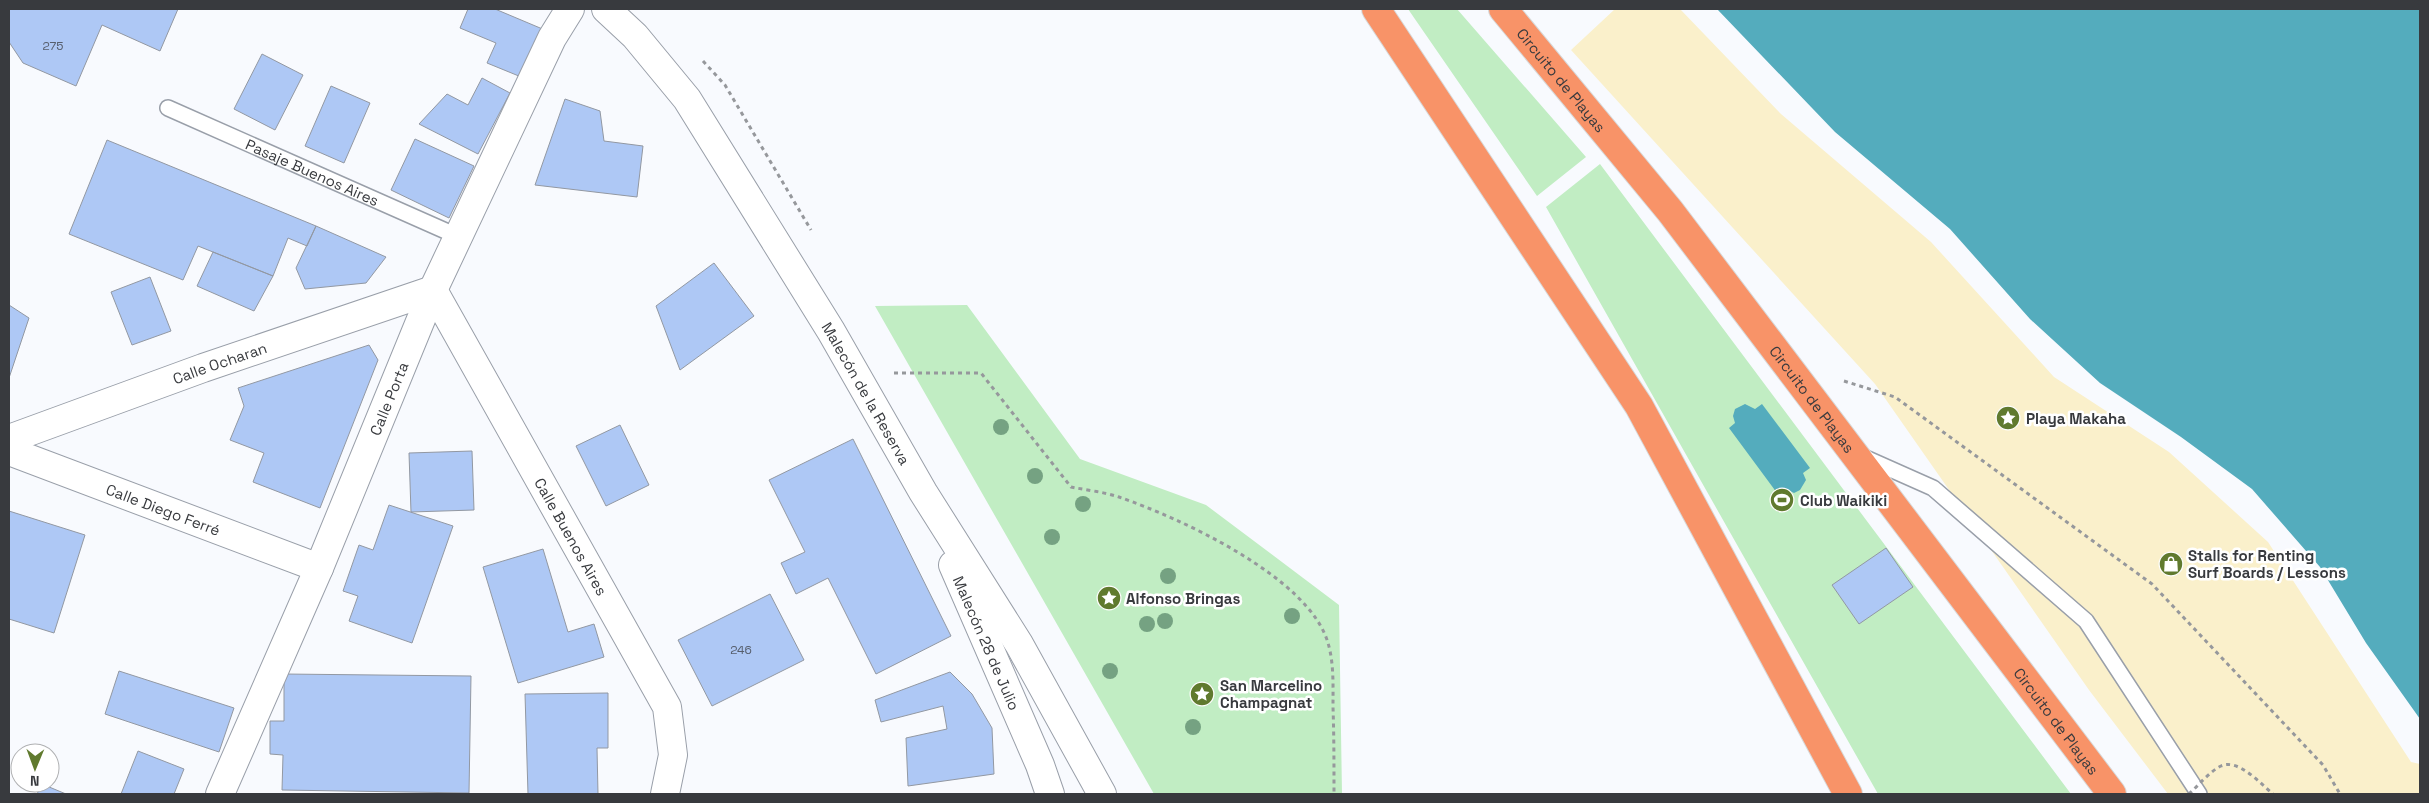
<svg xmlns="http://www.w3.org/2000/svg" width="2429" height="803" viewBox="0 0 2429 803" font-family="'Space Grotesk',sans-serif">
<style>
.green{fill:#c1edc3}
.sand{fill:#faf0cb}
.water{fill:#54acbd}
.building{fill:#aec8f5;stroke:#9298a2}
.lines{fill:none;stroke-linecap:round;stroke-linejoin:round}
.service-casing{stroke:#999fa9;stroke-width:18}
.minor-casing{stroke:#999fa9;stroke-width:30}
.secondary-casing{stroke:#999fa9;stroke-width:30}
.trunk-casing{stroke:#d7d8d8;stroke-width:30}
.path{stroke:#96989c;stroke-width:3;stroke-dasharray:4 4;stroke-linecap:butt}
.service{stroke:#fff;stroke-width:15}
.minor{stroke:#fff;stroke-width:28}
.secondary{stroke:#fff;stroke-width:28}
.trunk{stroke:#f89368;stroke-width:28}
.path-bridge{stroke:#96989c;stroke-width:3;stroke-dasharray:4 4;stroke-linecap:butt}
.tree{fill:#75a282}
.labels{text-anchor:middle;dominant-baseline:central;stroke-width:5;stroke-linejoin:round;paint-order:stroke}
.number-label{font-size:12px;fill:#565e6c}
.street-label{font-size:15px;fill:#383a3e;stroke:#fff}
.poi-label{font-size:15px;font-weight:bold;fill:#383a3e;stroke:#fff;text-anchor:start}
</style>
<rect width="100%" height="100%" fill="#f8fafe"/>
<path class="green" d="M1408,9h49l129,148 -49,39z
M1600,164l471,630h-193l-332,-587z
M967,305l113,154 126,46 133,100 3,189h-188l-279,-488z"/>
<path class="sand" d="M1615,9h65l101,105 150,128 123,135 115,75 99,90 143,220 9,2v30h-252l-79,-104 -214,-306 -304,-334z"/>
<path class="water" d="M1717,9h703v710l-54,-76 -46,-76 -68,-78 -71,-52 -81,-54 -70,-64 -80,-90 -115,-97z
M1745,404l10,5 7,-5 48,64 -7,5 3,7 -6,10 -6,3 -10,-5 -7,5 -48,-65 6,-5 -2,-7 2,-7z"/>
<path class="building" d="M9,9h169l-18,42 -58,-26 -26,61 -53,-23 -14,-21z
M468,9h27l57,24 -21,48 -44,-18 9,-20 -36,-15z
M262,54l41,21 -28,55 -41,-21z
M482,78l28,15 -32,61 -59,-30 28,-30 21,11z
M331,86l39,17 -26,60 -39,-17z
M565,99l35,12 4,30 39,5 -6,51 -102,-12z
M415,139l59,27 -25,52 -58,-28z
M107,140l209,86 -9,20 -19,-8 -15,38 -75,-30 -15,34 -114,-46z
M316,226l70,31 -20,26 -61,6 -9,-21z
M213,252l60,24 -19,35 -57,-25z
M714,263l40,53 -74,54 -24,-64z
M150,277l21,54 -39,14 -21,-53z
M9,305l20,13 -20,60z
M369,345l9,15 -58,148 -67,-26 11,-29 -34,-13 14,-34 -6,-18z
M620,425l29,60 -43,21 -30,-60z
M853,439l98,197 -75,38 -48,-96 -32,16 -15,-31 24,-11 -36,-72z
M472,451l2,59 -63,2 -2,-59z
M389,505l64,21 -41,117 -63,-22 9,-25 -15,-5 16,-46 14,5z
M9,511l76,24 -31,98 -45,-14z
M1886,548l27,39 -54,37 -27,-39z
M543,549l25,83 26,-8 10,33 -86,26 -35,-116z
M770,594l34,66 -92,46 -34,-66z
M119,671l115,37 -15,44 -114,-38z
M950,672l22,22 20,34 2,46 -86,12 -2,-48 41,-9 -4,-23 -62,16 -6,-22z
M284,674l187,2 -2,117 -187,-3 1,-35 -13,-1v-33h14z
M608,693v55h-11l1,46h-70l-3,-100z
M138,751l46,18 -10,25h-53z
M42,784l24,10h-29z"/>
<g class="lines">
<g class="service-casing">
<g id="service">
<path id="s1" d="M168,108l289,128"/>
<path d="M1861,456l72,32 153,133 113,173"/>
</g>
</g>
<g class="minor-casing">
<g id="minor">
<path id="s2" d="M9,439l194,-71 230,-78 234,417 6,48 -8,39"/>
<path id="s3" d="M9,451l310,117"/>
<path id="s4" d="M220,794l99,-226 114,-278 119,-252 18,-29"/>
</g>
</g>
<g class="secondary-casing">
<g id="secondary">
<path id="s5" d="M606,9l29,27 52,63 144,232 92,161 96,152 83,150"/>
<path id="s6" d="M953,565l87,200 10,29"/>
</g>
</g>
<g class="trunk-casing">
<g id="trunk">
<path d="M1376,9l263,397 209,388"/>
<path id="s7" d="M1503,9l167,202 442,583"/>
</g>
</g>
<path class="path" d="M703,61l22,24 86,145
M894,373h87l90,114c15,3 33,5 48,10 61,21 190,80 209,146 6,20 5,43 5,64 1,29 1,58 1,87
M1844,381l51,16 257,187 171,181 17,29"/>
<use href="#service" class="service"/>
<use href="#minor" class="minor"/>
<use href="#secondary" class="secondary"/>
<use href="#trunk" class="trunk"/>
<path class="path-bridge" d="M2189,794c9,-8 21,-23 32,-28 17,-8 40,18 52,28"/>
</g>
<g class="tree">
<circle cx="1001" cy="427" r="8"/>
<circle cx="1035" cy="476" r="8"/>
<circle cx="1083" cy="504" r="8"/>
<circle cx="1052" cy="537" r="8"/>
<circle cx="1168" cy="576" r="8"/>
<circle cx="1292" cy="616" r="8"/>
<circle cx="1165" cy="621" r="8"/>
<circle cx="1147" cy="624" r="8"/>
<circle cx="1110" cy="671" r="8"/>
<circle cx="1193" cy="727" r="8"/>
</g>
<defs>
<g id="sight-disc" transform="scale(1.25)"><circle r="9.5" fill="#607a2e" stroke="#fff"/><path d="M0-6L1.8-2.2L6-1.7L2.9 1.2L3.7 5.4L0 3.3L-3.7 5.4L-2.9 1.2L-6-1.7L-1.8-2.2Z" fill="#fff"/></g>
<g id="stadium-disc" transform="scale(1.25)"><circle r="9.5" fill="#607a2e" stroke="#fff"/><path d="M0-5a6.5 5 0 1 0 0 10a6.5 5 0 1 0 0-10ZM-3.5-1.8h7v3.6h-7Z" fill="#fff"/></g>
<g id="shop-disc" transform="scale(1.25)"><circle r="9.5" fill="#607a2e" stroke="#fff"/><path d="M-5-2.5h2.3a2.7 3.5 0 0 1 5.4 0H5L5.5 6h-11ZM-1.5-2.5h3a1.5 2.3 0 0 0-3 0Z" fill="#fff"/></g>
</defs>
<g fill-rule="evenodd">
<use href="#sight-disc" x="2008" y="418"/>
<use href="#stadium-disc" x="1782" y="500"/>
<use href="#shop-disc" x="2171" y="564"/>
<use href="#sight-disc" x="1109" y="598"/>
<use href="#sight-disc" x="1202" y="694"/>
</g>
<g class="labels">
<g class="number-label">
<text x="53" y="46">275</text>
<text x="741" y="650">246</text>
</g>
<g class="street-label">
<text stroke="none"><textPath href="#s7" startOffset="92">Circuito de Playas</textPath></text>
<text stroke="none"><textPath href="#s1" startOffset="158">Pasaje Buenos Aires</textPath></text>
<text stroke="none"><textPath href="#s2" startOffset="224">Calle Ocharan</textPath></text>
<text stroke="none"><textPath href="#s5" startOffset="466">Malecón de la Reserva</textPath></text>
<text stroke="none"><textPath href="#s4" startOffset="430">Calle Porta</textPath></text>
<text stroke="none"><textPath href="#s7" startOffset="498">Circuito de Playas</textPath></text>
<text stroke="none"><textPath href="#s3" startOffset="165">Calle Diego Ferré</textPath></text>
<text stroke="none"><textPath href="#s2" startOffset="732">Calle Buenos Aires</textPath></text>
<text stroke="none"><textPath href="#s6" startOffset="85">Malecón 28 de Julio</textPath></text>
<text stroke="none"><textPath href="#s7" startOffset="902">Circuito de Playas</textPath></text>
</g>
<g class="poi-label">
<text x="2026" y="418">Playa Makaha</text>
<text x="1800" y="500">Club Waikiki</text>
<text x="2188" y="555">Stalls for Renting<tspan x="2188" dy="17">Surf Boards / Lessons</tspan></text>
<text x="1126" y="598">Alfonso Bringas</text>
<text x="1220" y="685">San Marcelino<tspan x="1220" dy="17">Champagnat</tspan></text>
</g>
</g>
<rect width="2429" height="803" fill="none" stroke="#383a3e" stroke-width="20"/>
<g transform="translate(35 768) rotate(181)"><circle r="24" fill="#ffffff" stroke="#afb0b2"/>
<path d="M0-4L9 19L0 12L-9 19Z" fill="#607a2e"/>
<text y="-8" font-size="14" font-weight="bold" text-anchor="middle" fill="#383a3e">N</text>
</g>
</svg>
